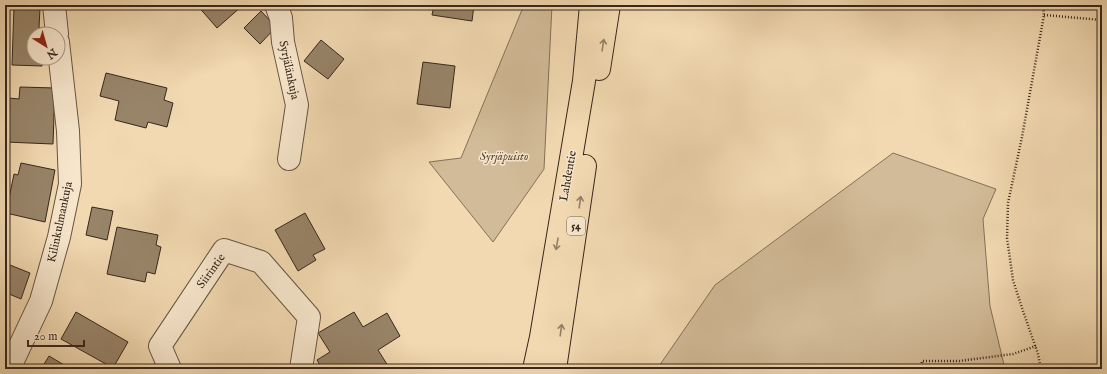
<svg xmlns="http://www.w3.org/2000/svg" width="1107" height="374" viewBox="0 0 1107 374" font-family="'IM FELL English',serif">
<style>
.green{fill:#d2bb98;stroke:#84715a}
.building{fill:#988469;stroke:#37271c}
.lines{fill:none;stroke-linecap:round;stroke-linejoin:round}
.minor-casing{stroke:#665441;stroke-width:24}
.major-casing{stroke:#37271c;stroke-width:24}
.path{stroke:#37271c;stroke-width:2.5;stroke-dasharray:1 2;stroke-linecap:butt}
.minor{stroke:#f7e6cc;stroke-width:22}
.major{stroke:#f2d9b1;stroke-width:22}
.oneway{stroke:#948066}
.labels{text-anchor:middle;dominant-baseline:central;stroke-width:3;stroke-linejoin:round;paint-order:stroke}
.shield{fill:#f7e6cc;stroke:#716051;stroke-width:1}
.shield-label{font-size:11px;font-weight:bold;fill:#37271c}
.street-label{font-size:12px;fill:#37271c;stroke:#f7e6cc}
.park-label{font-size:12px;font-style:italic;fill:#5e4c3b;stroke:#f7e6cc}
</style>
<rect width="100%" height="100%" fill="#f2d9b1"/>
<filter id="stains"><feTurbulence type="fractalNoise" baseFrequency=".005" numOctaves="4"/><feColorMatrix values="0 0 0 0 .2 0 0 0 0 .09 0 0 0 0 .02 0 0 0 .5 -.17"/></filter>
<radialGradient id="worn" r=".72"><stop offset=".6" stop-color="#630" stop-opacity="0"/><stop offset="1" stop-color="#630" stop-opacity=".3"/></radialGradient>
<path class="green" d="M524,5h28l-8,164 -51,73 -64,-80 32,-4z
M893,153l103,36 -13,30 7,87 15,63h-348l58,-84z"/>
<path class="building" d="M197,5h44l1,1 -25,22z
M434,5h40l-2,16 -40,-6z
M14,7l26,1 -1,20h7v6h-12v24h8v8l-30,-1z
M261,11l15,16 -16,17 -16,-16z
M321,40l23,19 -16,20 -24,-18z
M423,62l32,4 -5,42 -33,-4z
M106,73l61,15 -3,12 9,3 -6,24 -19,-5 -2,6 -31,-8 4,-19 -19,-5z
M20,87l35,1 -2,56 -48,-2v-25h3l1,-19 10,1z
M21,163l34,7 -10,52 -39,-9 8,-39 4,1z
M92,207l21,4 -6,29 -21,-5z
M305,213l20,36 -12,6 3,5 -18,11 -23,-41z
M117,227l41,8 -2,10 5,2 -6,27 -8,-2 -2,10 -38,-8z
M5,263l25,10 -9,26 -12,-5 -2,6 -2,-1z
M76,312l52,30 -15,26 -52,-29z
M354,312l9,15 24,-14 13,23 -22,14 12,19h-52l-1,-2 -2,2h-13l-5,-9 13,-8 -12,-19z
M49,356l22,13h-30z"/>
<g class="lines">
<g class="minor-casing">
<path id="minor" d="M54,5l3,29
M276,5l5,13 2,24 14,63 -8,54
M9,369l32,-68 18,-64 11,-53 -2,-53 -10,-89
M170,369l-10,-23 64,-96 37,12 48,55 -8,52"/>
</g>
<g class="major-casing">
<path id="major" d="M599,69l10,-64
M534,369l7,-32 43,-256 7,-76
M555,369l30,-203"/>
</g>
<path class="path" d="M1044,15l58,5
M921,369l1,-8h37l54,-7 23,-8
M1041,369l-3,-15 -16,-46 -9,-28 -6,-42 1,-35 14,-66 22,-122 -1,-10"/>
<use href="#minor" class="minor"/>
<use href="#major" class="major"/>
</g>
<defs><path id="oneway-shaft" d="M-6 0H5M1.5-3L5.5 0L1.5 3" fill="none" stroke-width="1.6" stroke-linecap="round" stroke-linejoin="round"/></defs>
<g class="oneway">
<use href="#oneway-shaft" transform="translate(603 45) rotate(-81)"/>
<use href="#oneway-shaft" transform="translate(580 202) rotate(-82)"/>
<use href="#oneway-shaft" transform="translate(557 244) rotate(100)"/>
<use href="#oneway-shaft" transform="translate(561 330) rotate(-82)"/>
</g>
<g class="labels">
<rect class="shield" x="567" y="217" width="18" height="18" rx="3"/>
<g class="shield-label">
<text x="576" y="226">54</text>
</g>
<g class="street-label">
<text transform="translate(289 70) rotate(78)">Syrjälänkuja</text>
<text transform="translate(568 176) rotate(-80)">Lahdentie</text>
<text transform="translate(60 222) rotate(-78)">Kilinkulmankuja</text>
<text transform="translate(211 271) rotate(-54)">Siirintie</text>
</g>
<g class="park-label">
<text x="504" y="156">Syrjäpuisto</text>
</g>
</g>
<rect width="1107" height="374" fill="none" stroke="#f2d9b1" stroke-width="20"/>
<rect x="6" y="6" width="1095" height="362" fill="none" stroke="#37271c" stroke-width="2"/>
<rect x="10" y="10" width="1087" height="354" fill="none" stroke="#37271c"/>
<g transform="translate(46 46) rotate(143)"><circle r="19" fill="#f7e6cc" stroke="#aa9a86"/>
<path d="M0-3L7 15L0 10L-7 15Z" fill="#8f2418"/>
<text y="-6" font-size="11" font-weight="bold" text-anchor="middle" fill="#37271c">N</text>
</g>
<path d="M28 340v6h56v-6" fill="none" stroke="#37271c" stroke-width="2"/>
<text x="34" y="340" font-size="12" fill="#37271c" stroke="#f7e6cc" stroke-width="3" paint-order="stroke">20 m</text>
<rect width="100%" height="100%" filter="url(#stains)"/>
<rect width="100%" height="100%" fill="url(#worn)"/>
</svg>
